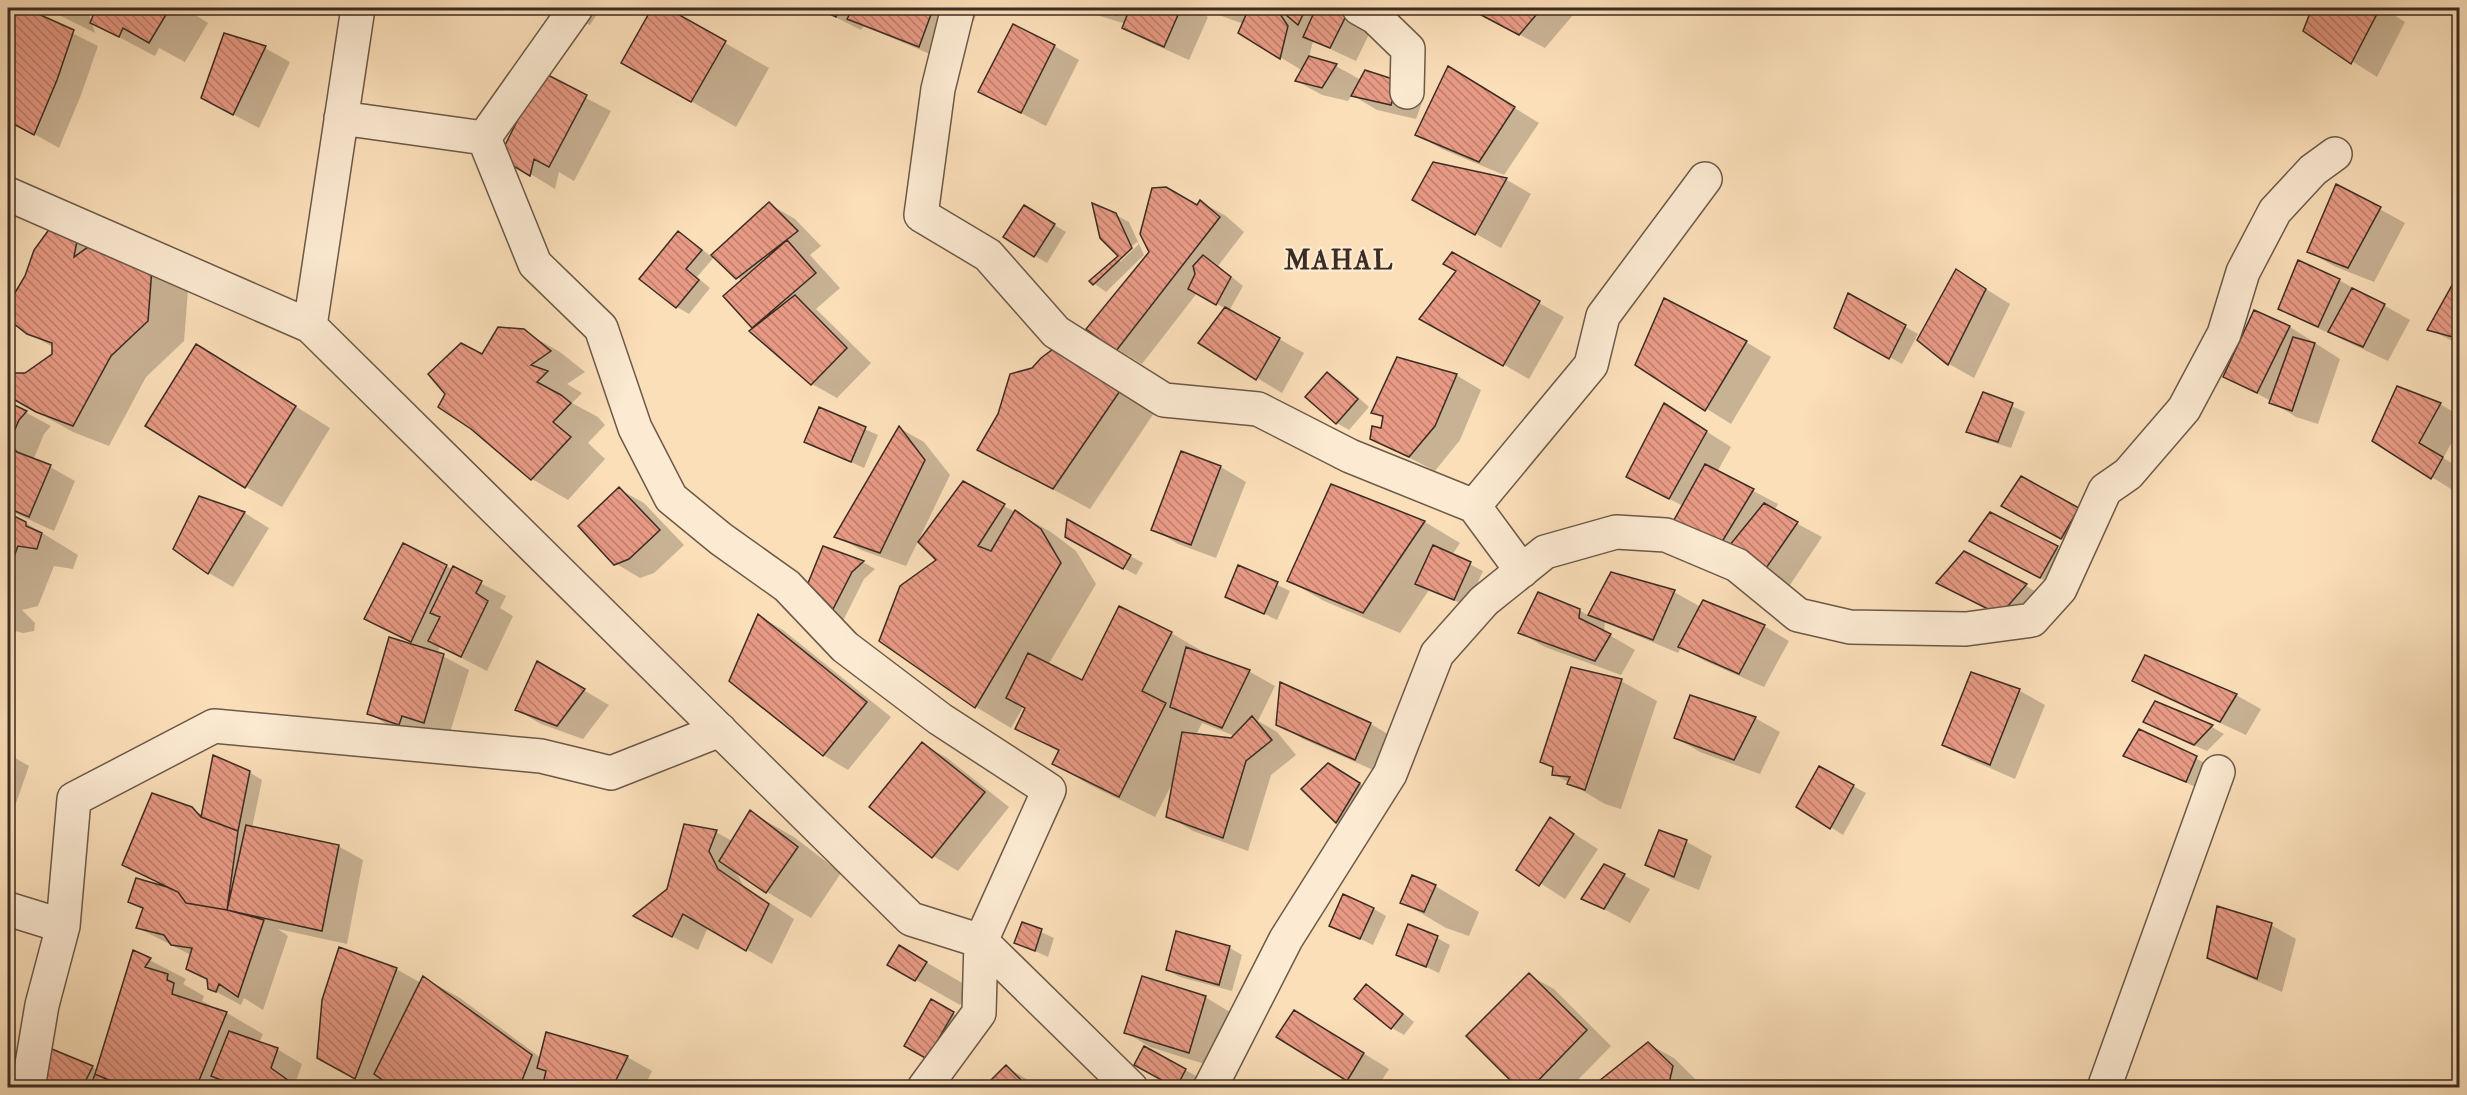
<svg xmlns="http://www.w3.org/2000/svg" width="2467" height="1095" viewBox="0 0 2467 1095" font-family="'IM FELL Double Pica',serif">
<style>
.shadow{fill:#0003;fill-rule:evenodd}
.building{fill:url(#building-back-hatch);stroke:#3c2c23;stroke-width:1.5}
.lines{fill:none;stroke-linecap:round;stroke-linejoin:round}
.minor-casing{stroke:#6c5948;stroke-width:36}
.minor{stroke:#fcead2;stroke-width:33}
.labels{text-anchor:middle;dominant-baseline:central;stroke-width:4.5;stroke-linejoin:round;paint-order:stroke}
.district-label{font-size:27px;font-weight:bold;letter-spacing:1.5px;fill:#3c2c23;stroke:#fcead2}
</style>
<defs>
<pattern id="building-back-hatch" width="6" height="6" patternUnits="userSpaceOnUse" patternTransform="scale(1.5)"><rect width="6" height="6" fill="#e89a85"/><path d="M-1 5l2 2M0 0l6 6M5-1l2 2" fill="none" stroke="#bd7e6c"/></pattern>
</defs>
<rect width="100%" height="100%" fill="#fbdfb9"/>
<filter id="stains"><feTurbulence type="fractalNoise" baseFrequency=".00333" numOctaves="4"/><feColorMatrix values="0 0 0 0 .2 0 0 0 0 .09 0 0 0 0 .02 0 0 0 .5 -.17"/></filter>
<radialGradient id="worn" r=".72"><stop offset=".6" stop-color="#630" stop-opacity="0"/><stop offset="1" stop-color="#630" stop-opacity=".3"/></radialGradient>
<path class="shadow" d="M8,8h14l76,38 -17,49 -22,53 -51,-29z
M45,8h148l-2,4 17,11 -23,39 -26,-14 -4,8 -63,-33 6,-15 -10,3 7,22z
M548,8h53l-11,17z
M654,8h10l105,60 -33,59 -113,-65z
M817,8h109l31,16 -13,36 -80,-34 -3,4z
M937,8h41l-4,13z
M1079,8h113l16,9 -19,43 -40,-18 -25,-14 2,-4 -39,-12z
M1199,8h155l19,18 -17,35 -43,-20 -4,16 27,9 25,14 38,3 25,14 -8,22 -39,-9 -25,-15 -4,6 -26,-6 -25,-14 6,-10 -63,-38 4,-9z
M1469,8h110l-34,40z
M2314,8h69l22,14 -28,55 -72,-46z
M1054,46l25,14 -33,66 -66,-34z
M265,48l25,14 -31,66 -57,-30z
M542,75l69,36 -37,70 -15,-9 -4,17 -54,-33z
M1474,83l65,40 -35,52 -62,-26 -25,-14z
M1434,164l73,16 24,14 -30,54 -62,-35z
M2337,186l68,37 -31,59 -40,-16 -25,-14z
M1201,202l25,14 18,16 -26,34 25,20 -14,25 75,42 -22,40 -82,-50 26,-34 -29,-16 -55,71 -25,-15z
M769,204l26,15 26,27 -11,9 30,33 -24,21 55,54 -34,35 -25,-14 -57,-55 -30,-33 17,-15 -27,-25 -18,21 13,11 -21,26 -12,-7 2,-74 32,23z
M1025,207l41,25 -19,31 -12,-7z
M1116,215l13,7 10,22 -2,-2 -17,14v6l19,-18 5,11 -38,37 -14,-10 28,-26z
M56,222l132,68 -4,51 -38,36 -37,69 -36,-14 -65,-36v-22h18l27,-19v-8l-25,-14 -17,-33 -3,6v-19l9,5z
M1452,254l112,63 -35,62 -107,-61 36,-47z
M1957,271l53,33 -36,74 -25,-14 -30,-25z
M2460,274v71l-31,-16z
M2339,280l71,40 -22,41 -83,-39 -25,-14z
M1849,295l69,39 -16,30 -66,-37z
M2254,312l36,15 50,32 -22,65 -22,-7 -25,-16 -46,-25z
M523,331l37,21 25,20 -18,12 15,9 -10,10 26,14 7,8 -17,18 17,16 -37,41 -36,-21 -60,-51 10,-72z
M1746,342l25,15 -40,67 -94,-59z
M1057,349l99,61 -66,99 -111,-59 54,-80z
M232,366l98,62 -48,79 -36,-20z
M1327,374l13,7 29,26 -20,23 -12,-7z
M1456,375l25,15 -21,50 -25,31 -64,-33 12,-8 1,-11 -11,-6z
M1984,394l41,18 -14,36 -31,-10 -12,-7z
M8,403l43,23 -7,8 -10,24 41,23 -21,50 -46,-21z
M2440,404l20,12v12l-17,30 17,10v19l-4,5 -83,-51z
M1665,405l66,42 -14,25 61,32 -4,7 48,26 -34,51 -45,-27 -60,-55 -55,-29z
M819,409l59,26 -14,33 -58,-26z
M899,428l25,14 26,33 -44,91 -45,-16 -25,-14z
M1182,452l39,15 25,15 -30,76 -38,-14 -25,-15z
M963,483l88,49 25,19 20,33 -48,81 35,17 88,-49 36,21 -1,2 44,16 25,14 -17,35 19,11 19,23 -25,20 -23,76 -55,-20 -25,-15 6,-36 -19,37 -65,-32 -36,-21 5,-12 -42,-24 9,-20 -3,-1 -12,21 -35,-21 -37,-147zM1202,723l33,13 -3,4 -36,-5z
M1332,486l93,36 35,21 -8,12 31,16 -16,35 -38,-16 -29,43 -76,-32 -35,-20z
M619,489l25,14 40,42 -30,28 -14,5 -25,-15z
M200,498l45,15 24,15 -36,59 -24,-14z
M2078,509l8,43 -58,-32z
M1990,513l92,49 -17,29 -69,-36z
M8,515l18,8 52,32 -5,14 -19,-3 -16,40 -16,4 13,13 -1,8 -11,2 -15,-4z
M1068,522l75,41 -7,12 -57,-31z
M824,548l39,14 12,7 -11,10 -22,44 -12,-7z
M1964,553l62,33 25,14 -25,28 -88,-45z
M446,566l60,30 -6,12 13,8 -26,55 -47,-24 -3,6 32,17 -20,66 -22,-7 -3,9 -31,-10 -25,-15 46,-69 -48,-25z
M1239,567l51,24 -13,29 -50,-24z
M1612,574l62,18 27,15 3,-5 60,24 25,15 -25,46 -59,-26 -24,-14 -3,6 -73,-31 -1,10 31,18 -14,25 -76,-28 -25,-14 59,-23 10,6z
M759,616l24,14 108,87 -43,53 -25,-15z
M537,663l72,42 -26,34 -42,-15 -25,-15z
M1972,673l48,18 25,14 -30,74 -46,-20 -25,-14z
M1621,681l36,20 -36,108 -16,-5 -51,-30 1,-6 -14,-7z
M2134,681l102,14 25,14 -15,26 -87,-40z
M1281,684l90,40 25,15 -16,34 -77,-34 -26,-15z
M2156,703l56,24 12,7 -17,17 -50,-22 -12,-7z
M1755,718l25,14 -20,42 -60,-22 -25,-15z
M2139,730l70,35 -11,23 -72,-32z
M922,744l25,14 62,49 -51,64 -25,-15z
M8,754l21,12 -21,60z
M249,772l13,8 -10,48 86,18 25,14 -16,84 -69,-15 10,7 -25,74 -19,-12 -3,7 -32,-17v-8l-22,-12 4,-13 -53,-27 6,-18 -15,-9 31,-17 -36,-20 67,-55 12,6z
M1341,772l31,19 -23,38 -12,-7 -34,-33z
M1853,786l13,7 -23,42 -45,-29z
M750,812l44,25 47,36 -30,45 -44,-26 -32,-22 8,15 51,34 -22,45 -64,-37 -10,23 -38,-20 8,-41 48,-57 16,9z
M1551,819l47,30 -33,50 -47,-30z
M1660,832l27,10 25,14 -13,34 -27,-11 -25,-15z
M1604,865l46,24 -20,34 -47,-25z
M1435,886l44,26 -10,24 -23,-8 -44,-26z
M1374,909l12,7 -13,29 -42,-20z
M1023,924l31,14 -6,19 -32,-15z
M2271,925l25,14 -14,53 -48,-21 -26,-14z
M1177,933l53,15 12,7 -10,36 -52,-14 -13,-7z
M1437,938l13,7 -11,28 -41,-19z
M900,947l71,41 -11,17 -44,-25z
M134,952l52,27 -3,5 21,12 -2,5 8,4 -1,3 18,5 36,21 -4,9 18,6 25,15 -7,20 6,4h-263l54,-21 5,3z
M396,969l25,14 3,-5 36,20 81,60 6,-24 80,23 25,14 -8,17h-247l-11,-8 -3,8h-11l-30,-18z
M1529,975l25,14 57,57 -41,42h-50z
M1367,986l12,7 35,29 -10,13 -12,-7z
M1205,997l25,15 -16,55 -64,-20 -25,-15z
M931,1001l35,20 -26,44 -34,-20z
M1319,1026l70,43 -12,19h-15l-14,-9z
M1648,1044l26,14 24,24 -2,6h-93z
M1145,1048l53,29 -5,11h-16l-29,-16z
M1006,1067l36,21h-56z"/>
<path class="building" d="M8,8h17l49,22 -17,50 -23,55 -26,-14z
M96,8h74l-21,35 -26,-15 -4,9 -29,-14z
M652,8h15l59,33 -35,61 -70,-39z
M817,8h24l-5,9z
M853,8h77l3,1 -14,38 -72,-28z
M1091,8h31l-5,7z
M1130,8h51l-17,39 -42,-19z
M1249,8h27l12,18 -8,33 -42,-26z
M1278,8h28l-8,17z
M1316,8h30l3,2 -19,38 -27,-11z
M1468,8h74l-23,27z
M2312,8h68l-29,56 -48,-33z
M1013,24l42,21 -34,68 -43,-21z
M224,33l42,13 -33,69 -32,-17z
M1309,56l28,8 -15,24 -27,-7z
M1448,66l67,41 -36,55 -64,-27z
M1365,70l34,11 -8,24 -40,-9z
M542,72l45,23 -38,72 -15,-8 -4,17 -31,-19z
M1433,162l74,16 -32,57 -63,-35z
M2336,184l45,23 -33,61 -41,-16z
M1166,187l31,18 3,-5 20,17 -104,134 -30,-22 63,-77 -9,-18 12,-46z
M769,202l29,29 -62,48 -25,-24z
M1092,203l24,10 16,35 -39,37 -4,-4 29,-25 -18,-18z
M1024,205l31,19 -21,33 -31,-20z
M56,220l23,10 -5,27 24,-17 54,28 -4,53 -37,35 -38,70 -37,-14 -28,-16v-23h17l27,-19v-11l-25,-9 -14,-11 -3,-22 15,-25 9,-26z
M678,231l24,19 -16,19 13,11 -23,28 -37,-29z
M787,240l29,33 -64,55 -29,-32z
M1452,252l88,49 -37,65 -84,-47 37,-48 -13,-7z
M1203,255l28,22 -15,28 -28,-16 7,-15 -2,-8z
M2298,260l42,19 -22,48 -40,-18z
M1956,269l30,20 -38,76 -31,-25z
M2460,271v68l-33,-9z
M2352,288l33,16 -22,43 -35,-15z
M1848,293l58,32 -17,34 -55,-31z
M795,295l52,53 -36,37 -62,-54z
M1664,298l83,43 -42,70 -70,-46z
M1225,307l55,31 -24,42 -58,-37z
M2254,310l36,16 -33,67 -34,-16z
M498,327l26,2 27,22 -20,14 17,6 -11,11 24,13 10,8 -18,19 18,15 -40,43 -60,-51 -33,-22 7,-13 -17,-20 33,-31 21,11z
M2293,337l22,6 -23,68 -23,-8z
M196,344l100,62 -51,82 -100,-62z
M1056,347l66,41 -69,101 -76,-39 21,-36 12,-40 22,-6 9,-10z
M1397,357l60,17 -22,52 -26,31 -39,-18 2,-13 9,2 2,-12 -12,-3z
M1327,372l31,27 -22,25 -31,-27z
M2397,386l44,17 -22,40 24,14 -12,22 -59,-38z
M1983,392l30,11 -15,39 -32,-10z
M8,402l19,9 -8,9 -10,23 8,9 34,13 -22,52 -21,-9z
M1664,403l43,28 -38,68 -43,-22z
M819,407l47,20 -15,35 -47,-20z
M899,426l26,34 -45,93 -46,-16z
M1181,451l40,15 -30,79 -40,-15z
M1705,464l49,25 -37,61 -48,-21z
M2021,476l58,32 -18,31 -60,-33z
M963,481l42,23 -27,42 13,5 24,-41 26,19 20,34 -86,145 -96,-67 21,-55 36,-26 -18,-18z
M1331,484l94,37 -62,92 -76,-32z
M619,487l41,43 -31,29 -15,6 -36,-39z
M199,496l46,16 -37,62 -35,-25z
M1764,503l34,19 -36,52 -37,-23z
M1990,512l68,34 -18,32 -71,-37z
M8,513l18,9v4l16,7 -5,16 -19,-3 -10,26z
M1067,519l64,36 -8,14 -58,-32z
M403,543l44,22 -36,77 -47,-23z
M1433,545l38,17 -17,38 -39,-16z
M823,546l41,15 -12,11 -23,45 -25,-24z
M1964,551l63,33 -27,31 -64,-32z
M1238,565l40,17 -14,32 -39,-17z
M453,566l29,15 -6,12 12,8 -27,56 -33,-16 12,-24 -10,-4z
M1611,572l64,18 -22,50 -65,-25z
M1538,592l42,17 -1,9 32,16 -16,27 -77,-28z
M1703,600l62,25 -26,49 -61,-27z
M1119,606l53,26 -30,59 24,12 -47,94 -67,-33 7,-14 -44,-21 10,-21 -19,-10 22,-45 54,27z
M758,614l109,88 -44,54 -94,-75z
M389,637l55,17 -20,69 -22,-7 -3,9 -32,-11z
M1186,647l64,23 -28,58 -52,-21z
M2145,655l92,39 -17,28 -88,-41z
M537,661l48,28 -28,37 -42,-16z
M1571,667l51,12 -37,111 -18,-6 3,-7 -18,-2 1,-8 -13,-5z
M1971,672l49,17 -30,76 -48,-20z
M1280,682l91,41 -16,37 -79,-35z
M1690,695l66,22 -22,43 -60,-22z
M2155,701l58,24 -19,20 -51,-23z
M1252,716l20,24 -26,21 -23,77 -57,-21 16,-85 49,6z
M2139,729l58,27 -11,26 -63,-26z
M922,742l63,50 -53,66 -63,-51z
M213,755l37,16 -12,60 -37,-14z
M1328,763l32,20 -24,40 -35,-34z
M1819,766l35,19 -24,44 -34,-22z
M152,793l40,14 9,10 37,14 -11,79 -41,-7 -8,-11 -56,-27z
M750,810l48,37 -32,46 -47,-32z
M1550,817l24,17 -35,52 -23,-16z
M684,824l33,6 -8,21 9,18 51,35 -23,47 -63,-37 -11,23 -39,-21 34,-27z
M246,825l93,20 -17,86 -95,-21z
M1659,830l28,10 -13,37 -29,-12z
M1604,864l21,10 -21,35 -23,-10z
M1412,875l24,10 -12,27 -24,-9z
M136,878l31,9 11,5 8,11 41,7 37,10 -26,77 -19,-13 -3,8 -8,-3 -1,-10 -21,-10 6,-21 -21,-3 -7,-10 -28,-7 7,-20 -15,-6z
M1343,894l31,14 -14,31 -31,-13z
M2217,906l55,17 -15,56 -50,-21z
M1022,922l20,7 -7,22 -21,-8z
M1408,924l30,12 -12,31 -30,-12z
M1176,931l54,15 -11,39 -53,-15z
M899,945l28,17 -12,19 -28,-16z
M339,947l58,21 -42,111 -38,-21 5,-58z
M133,950l18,8 -6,9 23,7 -1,6 7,3 -2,11 55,18 -31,76h-19l-16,-7 -3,7h-31l-32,-14z
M1529,973l58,57 -56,58h-13l-52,-52z
M423,976l109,79 -13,33h-125l-20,-14z
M1142,976l64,20 -17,57 -65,-20z
M1366,984l37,30 -12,15 -37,-30z
M931,999l23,13 -27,47 -23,-13z
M1294,1010l70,43 -17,28 -71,-44z
M229,1031l49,17 -7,20 21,15 -2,5h-49l-30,-12z
M546,1032l82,24 -16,32h-15l-15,-6 -3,6h-37l4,-17 -9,-3z
M1648,1042l25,24 -5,22h-67l-2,-7z
M1144,1046l42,23 -10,19 -42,-23z
M47,1047l46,19 -11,22h-46z
M1006,1065l21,21 -1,2h-43z
M95,1074l32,14h-37z"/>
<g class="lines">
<g class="minor-casing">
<path id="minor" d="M958,8l-20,81 -17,126 67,40 68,77 108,68 94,9 92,47 124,50 48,65
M1359,8l16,9 33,32 -1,43
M341,118l143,20 92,-130
M484,138l51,126 66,64 34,100 36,70 50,41 66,47 58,61 95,72 109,71 -68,151 -2,72 -55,75
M8,194l302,132 601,593 70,22 150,147
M310,326l48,-318
M1474,506l117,-141 12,-49 102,-137
M8,909l55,17
M28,1088l14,-83 21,-79 11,-127 140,-73 327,30 70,17 109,-43
M1210,1088l76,-149 104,-165 47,-120 47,-53 61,-49 71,-20 50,3 71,30 61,50 52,12 116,2 66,-9 28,-31 45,-99 23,-16 56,-65 40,-75 19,-62 32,-61 38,-41 22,-16
M2104,1088l114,-316"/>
</g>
<use href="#minor" class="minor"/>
</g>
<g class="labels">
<g class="district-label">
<text x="1339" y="260">MAHAL</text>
</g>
</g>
<rect width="2467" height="1095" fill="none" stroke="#fbdfb9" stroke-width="30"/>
<rect x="9" y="9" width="2449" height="1077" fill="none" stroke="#3c2c23" stroke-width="3"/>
<rect x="15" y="15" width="2437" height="1065" fill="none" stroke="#3c2c23" stroke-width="1.5"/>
<rect width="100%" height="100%" filter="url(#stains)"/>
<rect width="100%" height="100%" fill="url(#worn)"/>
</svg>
